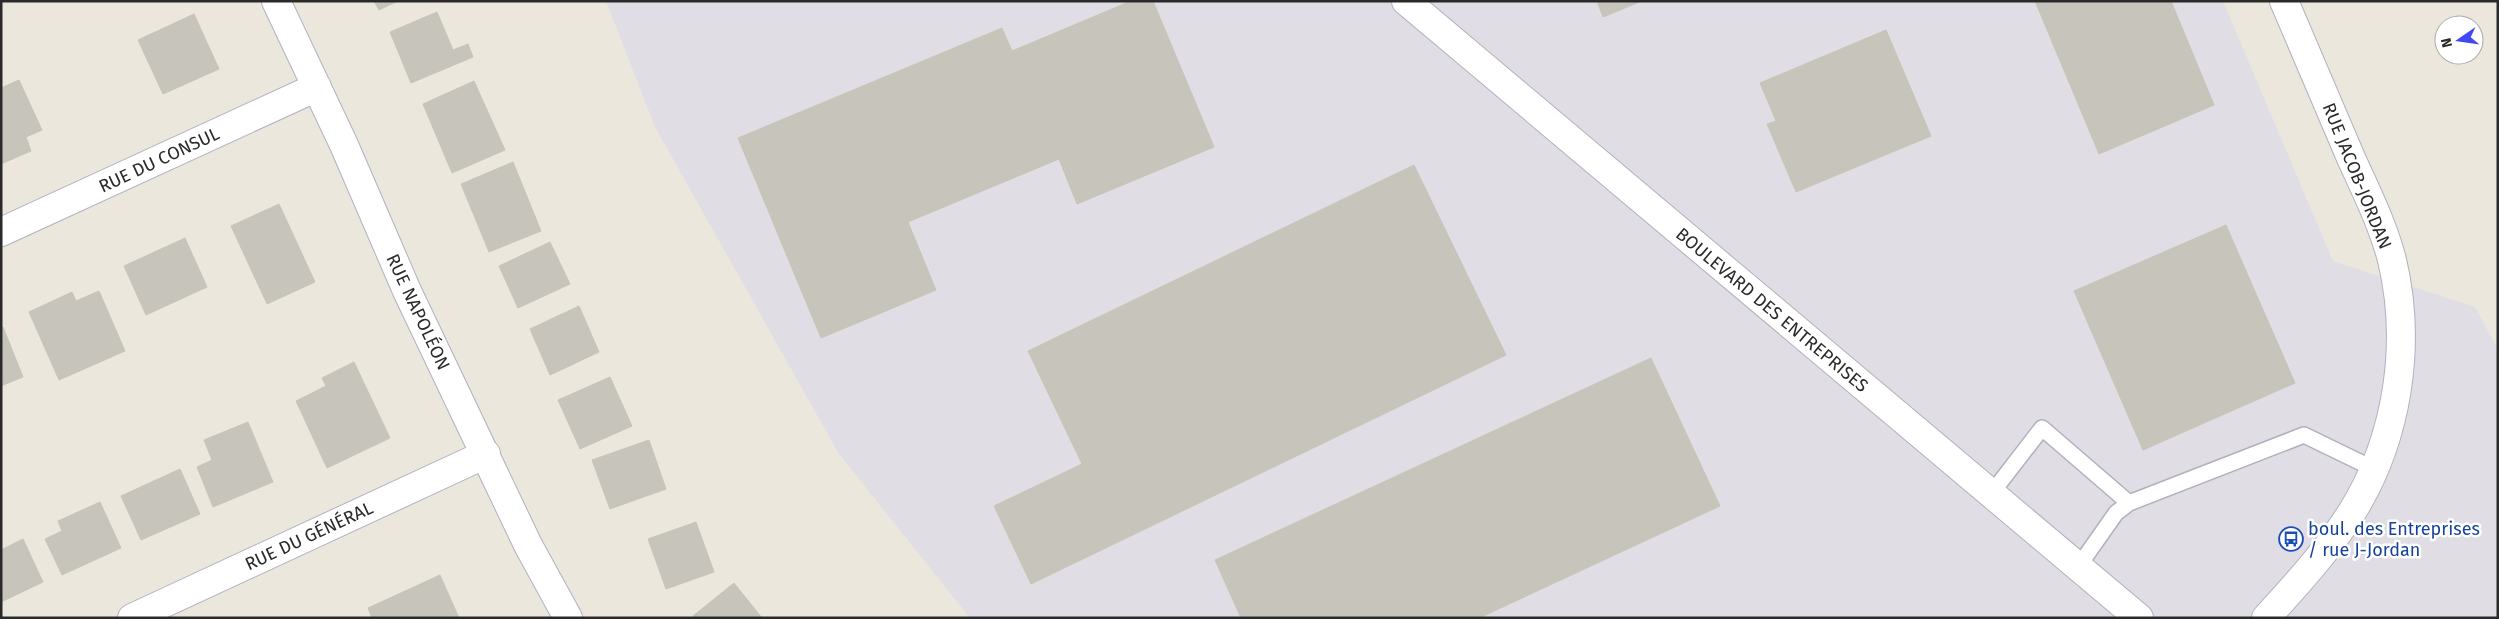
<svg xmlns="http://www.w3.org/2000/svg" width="2499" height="619" viewBox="0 0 2499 619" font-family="'Fira Sans',sans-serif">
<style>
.industrial{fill:#e0dde5}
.building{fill:#c7c5bb;stroke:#c8c4b6}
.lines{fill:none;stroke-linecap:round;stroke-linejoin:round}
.lane-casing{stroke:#b0b1be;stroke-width:18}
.street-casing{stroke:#b0b1be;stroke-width:30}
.secondary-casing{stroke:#b0b1be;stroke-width:30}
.lane{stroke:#fff;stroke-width:15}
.street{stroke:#fff;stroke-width:28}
.secondary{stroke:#fff;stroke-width:28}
.labels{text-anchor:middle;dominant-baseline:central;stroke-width:5;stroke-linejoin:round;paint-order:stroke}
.street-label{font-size:18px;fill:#2a2a2a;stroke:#fff}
.transit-label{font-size:18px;fill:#164399;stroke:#fff;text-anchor:start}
</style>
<rect width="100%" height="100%" fill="#ece7dd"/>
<path class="industrial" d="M606,1h1617l110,260 142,46 23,43v268h-1528l-131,-164 -184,-327z"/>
<path class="building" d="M374,1h24l-19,9z
M1131,1h22l61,146 -137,57 -18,-45 -151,63 28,68 -115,48 -83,-200 264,-110 10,23z
M1597,1h45l-39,16z
M2035,1h136l43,104 -115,49z
M437,12l16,38 15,-6 5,13 -62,26 -21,-51z
M194,14l25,55 -56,25 -25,-54z
M1886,30l45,106 -135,56 -29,-68 9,-3 -16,-38z
M19,80l23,50 -16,7 5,14 -30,13v-76z
M474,81l31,69 -53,23 -29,-69z
M513,162l28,69 -52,21 -28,-68z
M1414,165l92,190 -475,229 -37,-78 88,-42 -54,-113z
M279,204l36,78 -48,22 -36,-78z
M2226,225l69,158 -152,67 -69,-159z
M185,238l22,49 -61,28 -22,-49z
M550,242l20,42 -52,24 -19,-42z
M99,291l26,60 -66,29 -30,-68 43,-20 4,9z
M579,306l20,46 -49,23 -20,-46z
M3,327l20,50 -22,9v-58z
M1651,358l69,148 -241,112h-238l-26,-58z
M354,362l36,76 -63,30 -31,-67 30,-15 -4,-8z
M610,377l22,49 -52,23 -22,-49z
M248,422l25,60 -60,25 -16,-40 15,-7 -8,-20z
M649,440l17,49 -56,20 -18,-49z
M180,469l20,45 -59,26 -20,-44z
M100,502l21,46 -59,27 -17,-36 17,-8 -4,-10z
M696,522l18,50 -48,17 -18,-50z
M23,539l20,43 -42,20v-52z
M440,575l19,43h-87l-4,-10z
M734,583l28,35h-67l-2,-2z"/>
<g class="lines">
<g class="lane-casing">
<path id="lane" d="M1991,494l51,-66 87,75
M2078,567l38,-54 13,-10 175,-68 70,34"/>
</g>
<g class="street-casing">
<path id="street" d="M276,1l68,144 63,146 121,254 40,73
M1,232l316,-145
M132,618l354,-164
M2266,618c31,-34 62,-68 86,-106 46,-74 60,-168 40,-252 -9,-35 -26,-69 -41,-102 -22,-52 -44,-104 -67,-157"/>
</g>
<g class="secondary-casing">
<path id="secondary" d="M1406,1l733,617"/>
</g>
<use href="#lane" class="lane"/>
<use href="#street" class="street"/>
<use href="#secondary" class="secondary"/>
</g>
<defs>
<g id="bus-ring" transform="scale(1.25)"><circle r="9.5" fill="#fff" stroke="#1a4fb4" stroke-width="1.5"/><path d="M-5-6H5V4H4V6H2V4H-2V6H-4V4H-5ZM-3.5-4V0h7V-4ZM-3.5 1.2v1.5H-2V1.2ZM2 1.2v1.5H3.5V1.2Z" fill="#1a4fb4"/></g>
</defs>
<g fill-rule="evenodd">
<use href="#bus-ring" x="2291" y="539"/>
</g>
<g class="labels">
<g class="street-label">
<text transform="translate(159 160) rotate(-25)">RUE DU CONSUL</text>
<text transform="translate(2357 176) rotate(68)">RUE JACOB-JORDAN</text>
<text transform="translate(1772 310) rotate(40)">BOULEVARD DES ENTREPRISES</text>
<text transform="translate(418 312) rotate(65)">RUE NAPOLÉON</text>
<text transform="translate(309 536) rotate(-25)">RUE DU GÉNÉRAL</text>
</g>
<g class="transit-label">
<text x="2308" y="529">boul. des Entreprises<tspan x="2308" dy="21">/ rue J-Jordan</tspan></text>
</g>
</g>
<rect width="2499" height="619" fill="none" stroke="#2a2a2a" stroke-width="5"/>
<g transform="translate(2459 40) rotate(257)"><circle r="24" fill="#ffffff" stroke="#aaaaaa"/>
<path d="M0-4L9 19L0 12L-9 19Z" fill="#3f4af6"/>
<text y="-8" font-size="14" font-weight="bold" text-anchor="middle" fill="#2a2a2a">N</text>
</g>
</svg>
